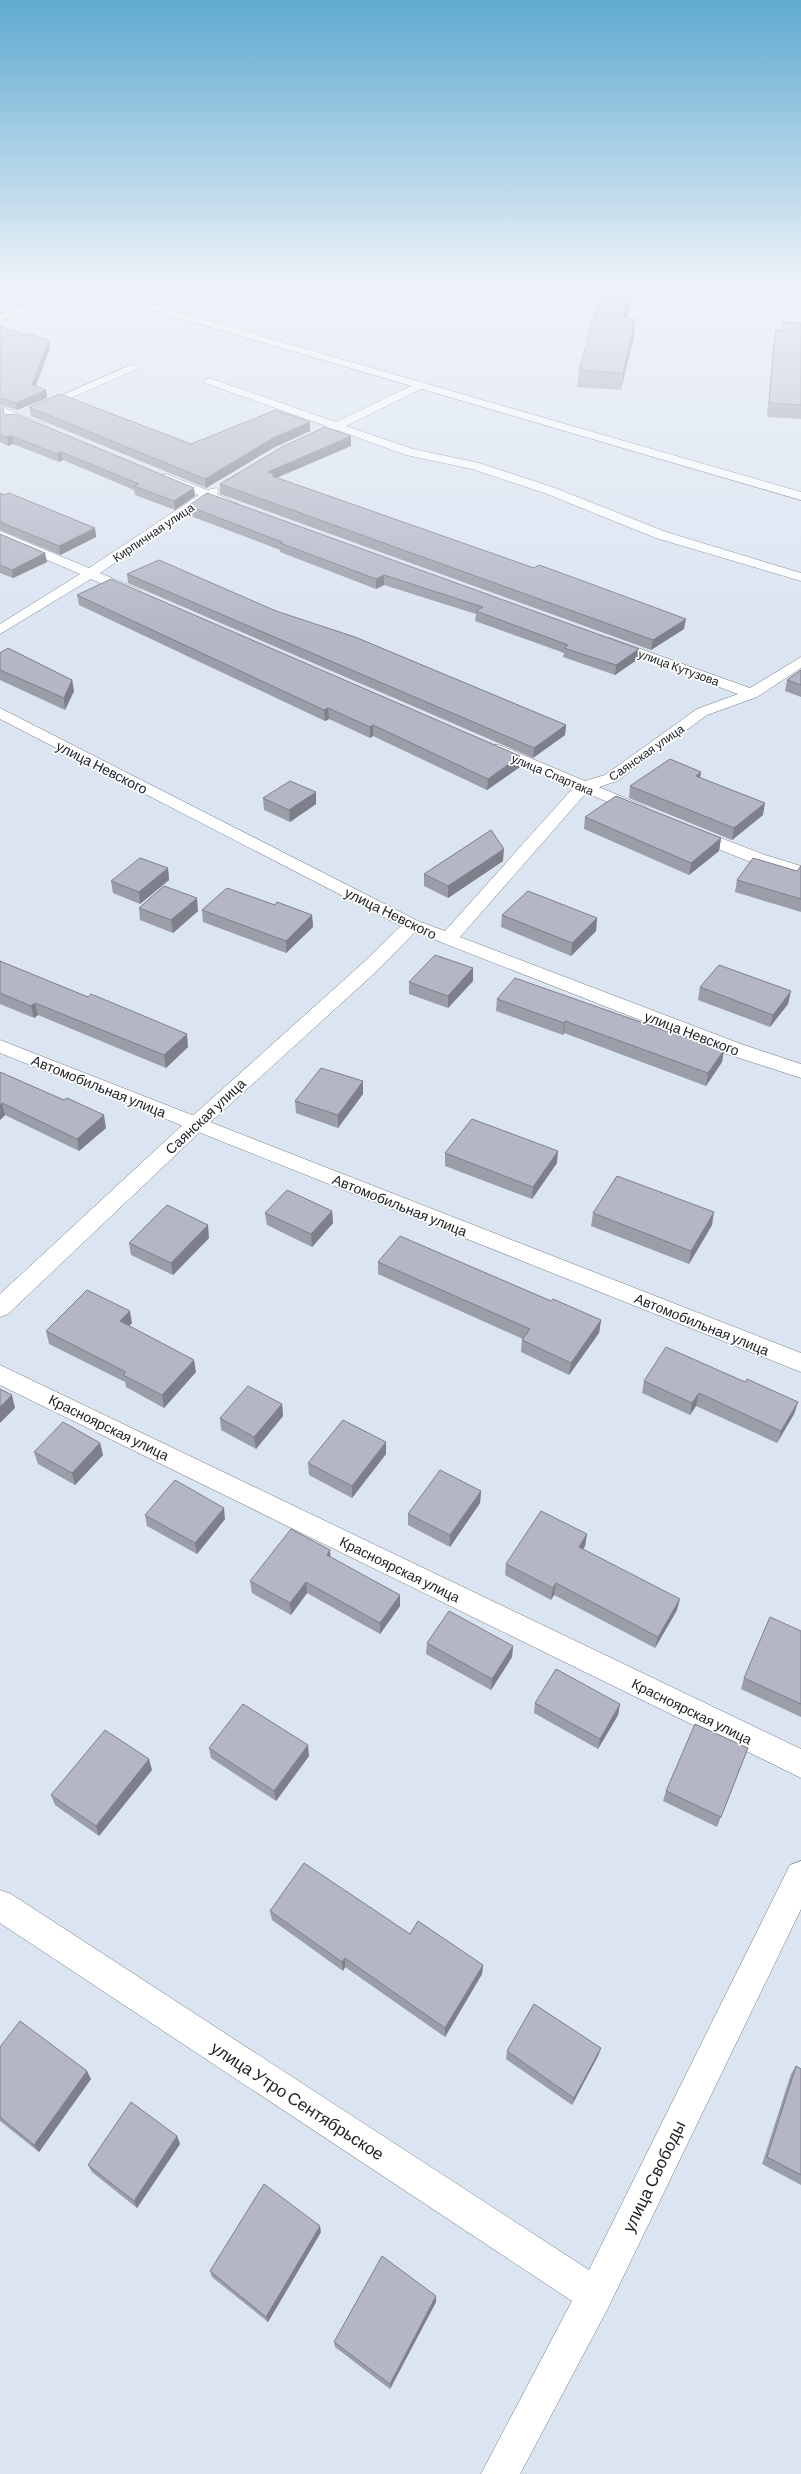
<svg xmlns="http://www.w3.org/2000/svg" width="801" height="2474" viewBox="0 0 801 2474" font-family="Barlow,sans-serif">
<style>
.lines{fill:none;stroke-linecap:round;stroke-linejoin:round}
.lane-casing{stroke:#747c88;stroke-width:1}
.street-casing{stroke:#747c88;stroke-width:1}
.secondary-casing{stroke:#747c88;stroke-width:1}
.lane{fill:#fff;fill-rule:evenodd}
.street{fill:#fff;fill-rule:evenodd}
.secondary{fill:#fff;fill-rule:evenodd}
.wall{fill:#9b9da9}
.shaded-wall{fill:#7e7f8a}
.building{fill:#b4b6c5;stroke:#7e7f8a}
.labels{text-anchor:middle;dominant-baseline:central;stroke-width:3.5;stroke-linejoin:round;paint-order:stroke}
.far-street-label{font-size:12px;fill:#202428;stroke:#fff}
.street-label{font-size:14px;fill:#202428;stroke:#fff}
.near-street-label{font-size:17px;fill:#202428;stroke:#fff}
</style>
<rect width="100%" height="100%" fill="#dbe4f1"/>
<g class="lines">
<g class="lane-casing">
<path id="lane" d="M0,304l22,5 1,2 -4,2 -19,-5z"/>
</g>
<g class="street-casing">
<path id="street" d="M69,289h16l-85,31v-6z
M133,364l5,3 -1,2 -94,41h-8l-2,-2z
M209,378l127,44 77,-37h8v4l-75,37 67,23 66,14 76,25 111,44 135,41v8l-145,-43 -109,-44 -75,-25 -66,-14 -69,-25 -9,3 -4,-1 -2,-2 4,-4 -121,-43 -1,-2z
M0,406l44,18 2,2 -2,2h-8l-36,-15z
M166,474l41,16 10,-2 2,3 -2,3 21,10 -6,4 -23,-9 -109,74 40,17 2,3 -2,3h-10l-39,-17 -91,55v-10l80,-50 -80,-34v-9l89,37 110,-73 -37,-14 -2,-3 2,-3z
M610,638l140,50 51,-31v11l-44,29 -50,18 -90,66 -18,6 47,20 2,3 -2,3h-12l-48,-20 -126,144 281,107 60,20v14l-74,-24 -312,-122 -37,38 -175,159 -195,185 -8,3v-23l189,-175 175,-157 37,-36 -401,-207v-11l418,213 27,10 128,-143 -86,-37 -2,-3 2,-3h12l86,36 20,-6 92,-66 41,-15 -133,-49 -2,-3 2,-3z
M692,827l73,28 36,11v10l-48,-13 -67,-27 -2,-4 2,-4z
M0,1365l801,384v29l-801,-393z
M801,1861v48l-193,399 -88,166h-39l91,-173 -572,-378v-33l11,4 578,376 201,-405z"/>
</g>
<g class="secondary-casing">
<path id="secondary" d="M81,289h17l703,203v8z
M0,1040l801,313v19l-801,-319z"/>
</g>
<use href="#lane" class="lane"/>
<use href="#street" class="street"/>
<use href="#secondary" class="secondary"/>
</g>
<path class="wall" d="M632,290l-2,16 -3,13 7,17 -13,54 -44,-3 2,-17z
M784,322l17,1v96l-34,-2 6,-73 3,-14 6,1z
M0,326l50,22 -14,38 10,4 1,8 -30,12 -17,-5z
M0,407l5,7 190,82 -20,14 -40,-15 -1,-5 -71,-30 -4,2 -46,-18 -5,2 -8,-4z
M29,407l162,37 119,-22v9l-37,17 -67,40 -175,-72z
M351,436v10l-75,32 408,151 -33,21 -431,-156v-10z
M0,493l95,35 1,9 -36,18 -60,-25z
M188,506l450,153 -23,16 -52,-18 1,-4 -89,-32 1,-7 -92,-29 -8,4 -96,-37v-2l-92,-35z
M0,534l45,19 2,9 -34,16 -13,-5z
M127,574l149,37 290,114 -1,10 -32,23 -405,-175z
M77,595l443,172 -33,23 -114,-54 -3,2 -41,-19 -4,2 -246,-116z
M0,653l72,27 2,11 -9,19 -65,-30z
M801,670v27l-16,-6 2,-11z
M701,772l-1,5 63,38 -31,25 -103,-42 1,-12z
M263,798l53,6 -26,18 -26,-12z
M585,817l136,21 -2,13 -30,24 -105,-46z
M503,861l-55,37 -24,-12v-12z
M801,866v46l-66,-20 2,-12 60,-9z
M168,868l1,12 -29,24 -27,-11 -2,-12z
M275,905l37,10 1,12 -27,26 -83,-31 -1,-12z
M139,908l59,3 -25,22 -33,-13z
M502,915l95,3 -1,13 -25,25 -70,-29z
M0,961l188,86 -22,21 -128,-53 -4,3 -34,-14z
M473,968v13l-25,27 -39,-14v-12z
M700,987l88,17 -18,23 -72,-27z
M497,999l186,38 41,13 -2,12 -16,24 -142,-53 -1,2 -67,-24z
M0,1072l106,56 -27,23 -74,-36 -5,5z
M363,1094l-25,34 -42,-15 -1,-12z
M445,1153l112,10 -25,36 -87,-33z
M332,1211l1,12 -21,24 -45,-22 -2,-12z
M593,1213l119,12 -23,39 -98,-38z
M209,1238l-36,37 -42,-20 -2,-12z
M378,1262l223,58 -2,13 -30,42 -48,-23 1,-12 1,-1 -145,-65z
M132,1323l-3,3 67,46 -32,36 -38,-21 -1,-5 -76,-38 -3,-13z
M644,1381l101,1 53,20 -4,12 -17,29 -81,-37 -6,9 -48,-22z
M282,1404l1,12 -27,33 -35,-19 -1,-12z
M100,1443l3,12 -28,30 -37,-21 -4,-12z
M386,1454l-34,44 -43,-23 -1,-12z
M481,1491l-1,12 -30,44 -42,-22v-11z
M145,1515l80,4 -28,35 -50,-28z
M587,1534l-2,12 -2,3 94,61 -22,38 -101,-53 -3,5 -46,-25 1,-11z
M330,1550v7l70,49 -20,28 -73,-41 -16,22 -39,-22 -2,-12z
M801,1631v86l-60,-28 3,-11z
M427,1643l86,3 -1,11 -21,33 -65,-36z
M535,1703l85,1 -2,11 -20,34 -64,-36z
M209,1748l100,8 -33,45 -65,-43z
M748,1748l-31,79 -54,-26 3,-10z
M152,1770l-53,66 -44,-31 -4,-10z
M270,1911l140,23 73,31 -1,9 -37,63 -100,-70 -2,4 -71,-51z
M0,2047l91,32 -52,73 -39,-31z
M601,2048l-3,8 -26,49 -66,-46 1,-8z
M796,2066l5,3v116l-39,-21 29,-90z
M177,2136l3,8 -43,64 -45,-36 -4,-7z
M321,2232l-53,90 -56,-45 -2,-6z
M436,2296v6l-46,87 -55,-42 -1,-5z"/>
<path class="shaded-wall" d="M632,290l-2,16 -7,29 1,-17z
M635,319l-1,17 -13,54 2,-17z
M49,340l1,8 -17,44 -1,-7z
M46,390l1,8 -30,12 -1,-7z
M310,422v9l-37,17 -67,40 -1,-9 68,-41z
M12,436l1,8 -5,2 -1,-9z
M351,436v10l-75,32 1,6 -9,-12z
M61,452l2,8 -4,2 -2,-8z
M194,488l1,8 -20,14 -1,-9z
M95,528l1,9 -36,18 -1,-9z
M45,553l2,9 -34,16 -1,-8z
M384,575v10l-8,4v-10z
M686,619l-2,10 -33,21 2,-10z
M639,649l-1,10 -23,16 1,-10z
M72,680l2,11 -9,19 -1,-12z
M328,708l1,11 -4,2 -1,-11z
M373,725v11l-3,2v-11z
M566,725l-1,10 -32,23 1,-10z
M520,756v11l-33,23 1,-11z
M701,772l-2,12 -3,-8z
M316,792v12l-26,18 -1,-12z
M765,803l-2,12 -31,25 2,-12z
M721,838l-2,13 -30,24 2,-12z
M504,849l-1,12 -55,37v-12z
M168,868l1,12 -29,24 -1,-12z
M197,898l1,13 -25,22 -2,-13z
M312,915l1,12 -27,26v-12z
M597,918l-1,13 -25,25 1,-13z
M473,968v13l-25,27v-12z
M791,991l-3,13 -18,23 3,-12z
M35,1003l3,12 -4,3 -3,-12z
M565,1021l-1,12 -1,2 1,-12z
M187,1034l1,13 -22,21 -2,-13z
M724,1050l-2,12 -16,24 2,-13z
M363,1081v13l-25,34v-13z
M2,1103l3,12 -5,5v-15z
M104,1115l2,13 -27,23 -2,-12z
M558,1151l-1,12 -25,36 1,-12z
M332,1211l1,12 -21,24 -1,-13z
M714,1212l-2,13 -23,39 2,-13z
M208,1225l1,13 -36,37 -2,-12z
M130,1311l2,12 -10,11 -2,-13z
M601,1320l-2,13 -30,42 2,-12z
M194,1360l2,12 -32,36 -2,-13z
M699,1393l-3,13 -6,9 2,-12z
M12,1395l3,13 -15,15v-16z
M798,1402l-4,12 -17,29 4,-12z
M282,1404l1,12 -27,33 -2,-12z
M386,1442v12l-34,44v-12z
M100,1443l3,12 -28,30 -3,-12z
M481,1491l-1,12 -30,44v-12z
M224,1508l1,11 -28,35 -2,-11z
M587,1534l-2,12 -8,13 2,-12z
M330,1550l1,12 -4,-7z
M306,1582l1,11 -16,22 -1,-12z
M556,1583l-2,12 -3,5 2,-12z
M400,1595v11l-20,28v-11z
M680,1599l-3,11 -22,38 3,-11z
M513,1646l-1,11 -21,33 1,-11z
M620,1704l-2,11 -20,34 2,-10z
M308,1745l1,11 -33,45 -2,-10z
M149,1759l3,11 -53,66 -3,-10z
M345,1958v9l-2,4 -1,-9z
M483,1965l-1,9 -37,63v-9z
M601,2048l-3,8 -26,49 2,-7z
M87,2071l4,8 -52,73 -5,-7z
M177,2136l3,8 -43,64 -3,-7z
M320,2226l1,6 -53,90 -2,-5z
M436,2296v6l-46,87v-5z"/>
<path class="building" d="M602,289l30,1 -8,28 11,1 -12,54 -44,-3z
M784,322l17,1v82l-32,-2 7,-73 7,1z
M0,326l26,9 4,-1 19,6 -17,45 14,5 -30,13 -16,-5z
M60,394l131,50 85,-34 34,12 -37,16 -68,41 -176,-72z
M0,407l4,2 -1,3 3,3 10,-1 178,74 -20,13 -40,-15 5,-2 -78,-32 -4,2 -45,-18 -5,1 -7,-2z
M325,427l26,9 -83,36 8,3 -4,1 262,92 5,-3 25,9 122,45 -33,21 -433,-156 62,-37z
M0,493l4,2 5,-2 86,35 -36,18 -59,-24z
M207,493l432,156 -23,16 -52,-17 4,-3 -92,-34 7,-4 -99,-32 -8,4 -96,-36 2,-1 -94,-36z
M0,534l45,19 -33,17 -12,-5z
M159,560l117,51 79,26 211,88 -32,23 -407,-174z
M111,579l409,177 -32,23 -115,-54 -3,2 -42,-19 -4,2 -247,-115z
M8,648l64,32 -8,18 -64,-28v-17z
M801,670v15l-14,-5z
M670,759l31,13 -5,4 69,27 -31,25 -104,-42z
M290,781l26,11 -27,18 -26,-12z
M616,796l105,42 -30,25 -106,-46z
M491,830l13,19 -56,37 -24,-12z
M140,858l28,10 -29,24 -28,-11z
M753,858l44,13 4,-5v33l-64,-19z
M164,886l33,12 -26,22 -32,-12z
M227,888l48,17 2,-3 35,13 -26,26 -84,-31z
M528,891l69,27 -25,25 -70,-28z
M435,955l38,13 -25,28 -39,-14z
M0,961l88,36 3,-3 96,40 -23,21 -129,-52 -4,3 -31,-13z
M719,965l72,26 -18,24 -73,-28z
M515,978l168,59 1,-1 40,14 -16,23 -143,-52 -1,2 -67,-24z
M321,1068l42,13 -25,34 -43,-14z
M0,1072l64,28 3,-2 37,17 -27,24 -75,-36 -2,2z
M472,1119l86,32 -25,36 -88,-34z
M617,1176l97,36 -23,39 -98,-38z
M287,1190l45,21 -21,23 -46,-21z
M167,1205l41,20 -37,38 -42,-20z
M400,1236l151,65 2,-2 48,21 -30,43 -49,-23 8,-11 -152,-67z
M87,1290l43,21 -10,10 74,39 -32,35 -39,-20 3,-3 -80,-41z
M666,1347l79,35 2,-3 51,23 -17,29 -82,-38 -7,10 -48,-22z
M248,1386l34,18 -28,33 -34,-19z
M0,1389l12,6 -12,12z
M343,1420l43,22 -34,44 -44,-23z
M63,1422l37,21 -28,30 -38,-21z
M440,1470l41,21 -31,44 -42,-21z
M175,1480l49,28 -29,35 -50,-28z
M541,1511l46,23 -8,13 101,52 -22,38 -102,-54 -3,5 -47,-24z
M291,1529l39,21 -3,5 73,40 -20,28 -74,-41 -16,21 -40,-22z
M449,1611l64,35 -21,33 -65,-36z
M770,1617l31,14v73l-57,-26z
M556,1669l64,35 -20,35 -65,-36z
M243,1704l65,41 -34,46 -65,-43z
M695,1724l53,24 -27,69 -55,-26z
M105,1730l44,29 -53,67 -45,-31z
M304,1863l106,71 8,-13 65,44 -38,63 -100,-70 -3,4 -72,-51z
M534,2004l67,44 -27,50 -67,-47z
M20,2021l67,50 -53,74 -34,-28v-70z
M796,2066l5,3v106l-34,-18z
M131,2102l46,34 -43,65 -46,-36z
M264,2184l56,42 -54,91 -56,-46z
M382,2256l54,40 -46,88 -56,-42z"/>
<linearGradient id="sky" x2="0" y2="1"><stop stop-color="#5faad0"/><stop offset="0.45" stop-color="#eff3f9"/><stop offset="1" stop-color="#eff3f9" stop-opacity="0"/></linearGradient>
<rect width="801" height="636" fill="url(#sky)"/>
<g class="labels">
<g class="far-street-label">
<text transform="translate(153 532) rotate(-34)">Кирпичная улица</text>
<text transform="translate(679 667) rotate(20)">улица Кутузова</text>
<text transform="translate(646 752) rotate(-35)">Саянская улица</text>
<text transform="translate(553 774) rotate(23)">улица Спартака</text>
</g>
<g class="street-label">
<text transform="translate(102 767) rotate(27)">улица Невского</text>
<text transform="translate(391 913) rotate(26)">улица Невского</text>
<text transform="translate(692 1033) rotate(21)">улица Невского</text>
<text transform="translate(99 1086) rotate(22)">Автомобильная улица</text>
<text transform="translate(205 1116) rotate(-43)">Саянская улица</text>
<text transform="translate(400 1205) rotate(22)">Автомобильная улица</text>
<text transform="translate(702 1324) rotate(22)">Автомобильная улица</text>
<text transform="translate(109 1427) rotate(26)">Красноярская улица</text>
<text transform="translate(400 1569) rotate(26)">Красноярская улица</text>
<text transform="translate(692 1711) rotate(26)">Красноярская улица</text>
</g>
<g class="near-street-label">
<text transform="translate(298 2100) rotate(33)">улица Утро Сентябрьское</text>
<text transform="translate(653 2176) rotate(-64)">улица Свободы</text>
</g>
</g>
</svg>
